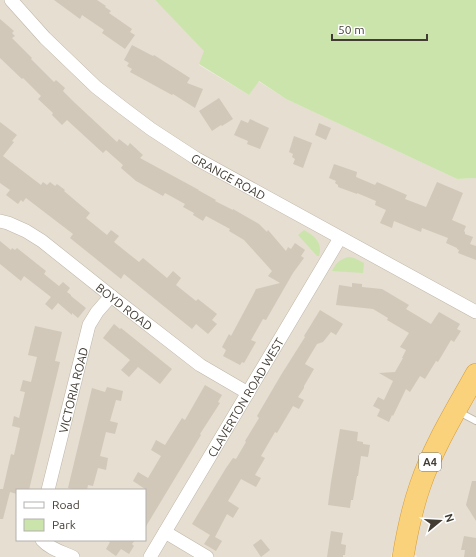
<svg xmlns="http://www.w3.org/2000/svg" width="476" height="557" viewBox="0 0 476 557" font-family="Ubuntu,sans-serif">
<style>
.residential{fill:#e5ded1;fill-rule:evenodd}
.green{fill:#cbe4ac}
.building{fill:#d2c8b9}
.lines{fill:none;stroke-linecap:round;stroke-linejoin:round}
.service-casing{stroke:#bfb7a9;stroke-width:8}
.minor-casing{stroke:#bfb7a9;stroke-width:14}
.trunk-casing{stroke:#d79c36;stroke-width:22}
.service{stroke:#fff;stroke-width:6}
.minor{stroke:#fff;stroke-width:13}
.trunk{stroke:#fad27c;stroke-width:21}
.labels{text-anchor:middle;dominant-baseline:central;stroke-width:3;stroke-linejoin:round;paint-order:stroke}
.shield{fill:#fff;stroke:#7b7670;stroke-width:1}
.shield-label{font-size:11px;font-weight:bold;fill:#423c33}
.street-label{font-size:12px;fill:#423c33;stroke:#fff}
</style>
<rect width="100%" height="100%" fill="#f1ece3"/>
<path class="residential" d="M0,0h155l50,51 -6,14 50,30 9,-14 28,18 171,80 19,-1v379h-59l-1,-2 -24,-4 -1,6h-391zM17,490h128v50h-128z"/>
<path class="green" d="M155,0h321v178l-19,1 -171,-80 -27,-18 -10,14 -50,-31 5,-13z
M304,230c10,6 19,12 15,26h-2l-19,-21z
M349,257l5,1 10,5 -1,10 -31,-2c4,-8 8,-12 17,-14z"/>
<path class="building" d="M54,0h43l9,6 -1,1 6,4 -2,2 23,16 -2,3 5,3 -10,14 -23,-16 2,-3 -22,-15 -2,4z
M0,19l14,12 -2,2 3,3 -3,2 20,20 -1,1 23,23 2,-2 9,8 -2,3 12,12 42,39 2,-3 9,7 2,-3 13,12 -3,3 59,32h-1l18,10 -1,1 18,9v-1l26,15 8,8 1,-2 18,21 2,-4 3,2 4,-6 10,7 -4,6 3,2 -11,15 -27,47 -3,-1 -12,21 5,2 -12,21 -2,-1 -2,3 -17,-9 3,-6 -4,-3 7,-13 2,2 22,-41 3,-6 24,-6 -12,-7 4,-5 -28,-31 -15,-9 1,-2 -24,-13 -3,5 -10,-6 1,-2 -11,-6 2,-3 -20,-11 -2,3 -27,-15 -15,-13 2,-3 -17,-15 -3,3 -36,-33 -5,5 -10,-10 1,-2 -15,-14 3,-3 -18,-18 -1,1 -22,-21z
M132,45l21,11 1,-1 36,23 -3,5 16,6 -8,19 -22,-14 -1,1 -42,-23 2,-3 -5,-3 2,-3 -5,-3z
M219,98l14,21 -11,7 -1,-1 -9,6 -13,-20z
M250,119l19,9 -9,21 -13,-5 1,-3 -14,-6 7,-15 7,3z
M0,122l17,13 -5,6 2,1 -11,14 38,29 2,-3 4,3 3,-3 5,4 2,-2 8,6 -1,1 26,22 -4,5 21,17 4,-5 8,6 -5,6 25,20 4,-4 24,20 6,-7 8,7 -5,7 20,16 2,-2 19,15 -5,6 5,4 -9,10 -12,-10 -4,5 -68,-55 -3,5 -51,-41 3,-4 -47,-36 -3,4 -2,-2 -3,4 -12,-9 4,-5 -10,-7z
M319,123l12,5 -5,12 -11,-5z
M294,136l18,7 -9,25 -10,-4 2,-5 -3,-2 1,-3 -4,-2z
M334,164l23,8 -1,5 19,8 2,-3 30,13 -2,4 21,8 11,-25 26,11 -11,27 14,6 -2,5 1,1v2l8,3 -3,7 6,2v14l-18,-7 1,-3 -2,-1v-1l-11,-5 2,-5 -26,-10 -1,4 -27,-11 -2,7 -12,-5 6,-13 -11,-5 1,-4 -19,-8v1l-19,-7v-2l-3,-2 1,-2 -7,-3z
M0,241l11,9 1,-2 3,2 2,-2 29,23 -2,3 15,12 4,-4 7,6 -3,4 4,3v1l15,12 -8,10 -6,-5v2l-14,-12 -6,7 -7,-6 6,-7 -27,-21 -3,5 -21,-17z
M352,283l10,1v3l20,2 27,16 -3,4 25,15 8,-12 21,12 -3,5 4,2 -7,11 -3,-2 -13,22 -2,-1 -11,18 -5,-3 -10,16 -4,-3 -13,27 -1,-1 -3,7 -12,-6 3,-6 -1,-1 -6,-3 5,-9 6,3 9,-19 -14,-8 16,-1 8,-14h-1l4,-8 -6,-3 9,-14 -22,-13 1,-2 -15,-9 -37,-4 3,-20 13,2z
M320,310l23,14 -7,11 -5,-3 -8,10 -6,2 -12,20 9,5 -10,17v2l-6,9 6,3 -5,9 -6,-3 -16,27 -2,-1 -14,24 4,2 -10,17 6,3 -5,9 -15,-8 -13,22 11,7 -6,10 -6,-4 -12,23 7,4 -6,10 -12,-7 6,-9 -18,-11 34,-56 7,-10 3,1 10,-17 -1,-1 14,-23 -2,-2 24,-41 24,-38 -1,-1z
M114,324l6,5 1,-1 51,41 -12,15 -22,-17 -9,10 -8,-7 9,-10 -27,-22z
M35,326l27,6 -7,29 5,1 -31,128h-12v4l-7,-2 -7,27h-3v-30h3l8,-35 3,1 6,-27 -8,-2 2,-10 5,2 6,-26 -5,-1 3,-11 8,2 6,-25 -9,-2z
M205,385l17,10 -4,7 2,1 -20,31 1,1 -56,93v-39l-12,-8 5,-9 10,6 13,-22 -10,-6 5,-10 9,5 17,-27 3,2z
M107,387l16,4 -2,10 -5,-1 -6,21 8,2 -3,11 -9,-2 -6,24 8,2 -2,12 -8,-2 -5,18 -5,-1 -1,5h-10l-9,-2 24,-100 13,4z
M340,429l18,3 -1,9 6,1v2l7,1 -2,12 -7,-1 -3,20h-1l-4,24h-2l-1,8 -22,-3 3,-23z
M472,481h4v40l-10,-16z
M331,531l12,2 -2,11 5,1 -1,10h-2v2h-16z
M464,536l12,2v19h-12l1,-7h-4z
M261,539l9,11 -9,7 -8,-12z
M107,540h28l-3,4 2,2 -5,8 -8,-5 -5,7 -10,-7 4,-7z"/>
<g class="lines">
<g class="service-casing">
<path id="service" d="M459,412l17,9"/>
</g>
<g class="minor-casing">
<g id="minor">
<path id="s1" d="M11,0l34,38 51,49 27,21 28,21 46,30 279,153"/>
<path id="s2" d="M0,221l8,2 18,8 16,10 69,55 89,69 48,28"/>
<path id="s3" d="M48,490l41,-165 8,-13 14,-16"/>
<path d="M165,532l42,25"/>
<path d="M42,540c8,9 20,12 31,17"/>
<path id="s4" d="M150,557l190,-319"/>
</g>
</g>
<g class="trunk-casing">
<path id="trunk" d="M403,557c4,-24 9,-48 17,-71 13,-39 36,-76 56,-112"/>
</g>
<use href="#service" class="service"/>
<use href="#minor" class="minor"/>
<use href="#trunk" class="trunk"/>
</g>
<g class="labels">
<rect class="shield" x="419" y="453" width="22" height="18" rx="3"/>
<g class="shield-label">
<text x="430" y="462">A4</text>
</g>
<g class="street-label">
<text stroke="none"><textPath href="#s1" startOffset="282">GRANGE ROAD</textPath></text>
<text stroke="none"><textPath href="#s2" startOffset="152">BOYD ROAD</textPath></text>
<text stroke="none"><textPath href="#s3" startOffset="103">VICTORIA ROAD</textPath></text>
<text stroke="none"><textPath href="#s4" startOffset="186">CLAVERTON ROAD WEST</textPath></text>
</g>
</g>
<rect x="16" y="489" width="130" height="52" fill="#ffffff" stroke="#b3b1ad"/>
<rect x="24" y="502" width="20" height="6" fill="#ffffff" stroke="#b3b1ad"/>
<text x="52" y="509" font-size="12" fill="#423c33">Road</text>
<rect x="24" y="519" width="20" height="12" fill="#cbe4ac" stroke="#b3b1ad"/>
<text x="52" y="529" font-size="12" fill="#423c33">Park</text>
<g transform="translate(440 521) rotate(72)" stroke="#ffffff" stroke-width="3" paint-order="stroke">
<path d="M0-3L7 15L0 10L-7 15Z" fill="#423c33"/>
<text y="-6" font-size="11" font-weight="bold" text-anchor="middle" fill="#423c33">N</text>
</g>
<path d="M332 34v6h95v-6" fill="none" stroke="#423c33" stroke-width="2"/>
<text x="338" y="34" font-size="12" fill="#423c33" stroke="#ffffff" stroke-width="3" paint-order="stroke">50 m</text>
</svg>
